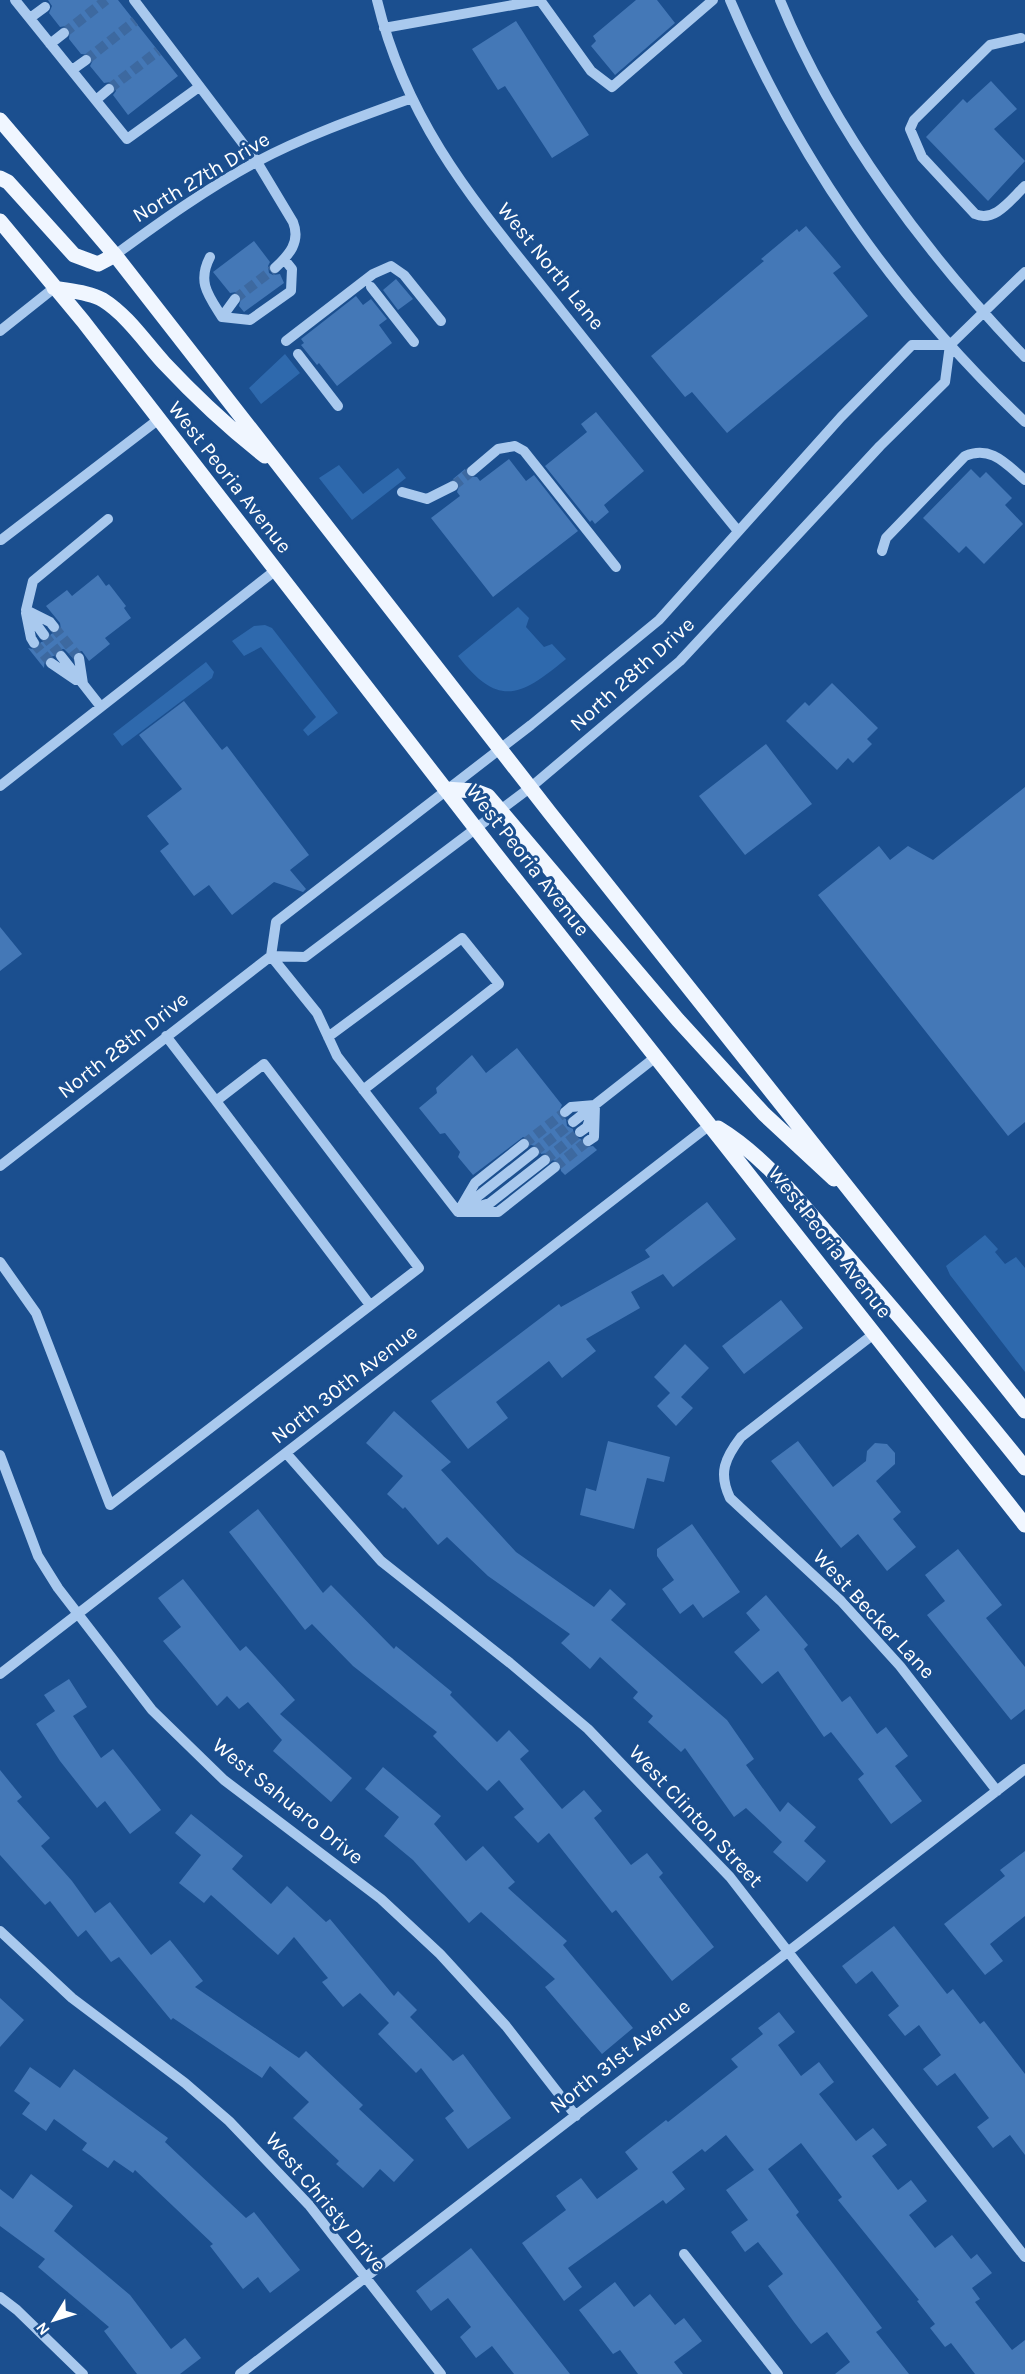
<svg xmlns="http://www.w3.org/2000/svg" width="1025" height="2374" viewBox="0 0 1025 2374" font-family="Karla,sans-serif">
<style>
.green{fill:#2e69ad}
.building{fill:#4478b7}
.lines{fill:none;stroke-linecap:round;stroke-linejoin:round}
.minor-tunnel{stroke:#3d69a0;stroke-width:10;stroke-dasharray:10 5;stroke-linecap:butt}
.minor{stroke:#a9c9ee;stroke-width:10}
.major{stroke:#f0f6ff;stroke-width:15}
.labels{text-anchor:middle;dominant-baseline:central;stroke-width:6;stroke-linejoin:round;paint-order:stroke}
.street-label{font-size:21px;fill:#fff;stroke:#1b4f8f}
</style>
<rect width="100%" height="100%" fill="#1b4f8f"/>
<path class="green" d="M285,354l15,19 -39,31 -12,-16z
M339,465l24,29 35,-26 8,10 -54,42 -33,-42z
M518,607l11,11 -3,9 18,20 8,-3 14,15c-45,37 -67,50 -108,-3z
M265,625l7,3 66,85 -30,23 -5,-6 13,-13 -55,-70 -17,9 -12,-15 22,-15z
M206,662l8,10 -2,6 -90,68 -9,-12z
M985,1235l13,14 -3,3 10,12 11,-7 9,11v104l-75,-97 -4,-9z"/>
<path class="building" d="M48,0h70l60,76 -50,39 -15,-20 3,-4 -1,-6 -4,-3 -7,1 -14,-17 3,-6 -1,-5 -11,-1 -12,-15 1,-10 -4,-3 -6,1 -11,-14 3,-7z
M636,0h21l18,23 -60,52 -24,-29 5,-5 -3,-5z
M516,21l73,114 -37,23 -47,-72 -7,4 -26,-41z
M991,81l26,28 -23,20 31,32 -37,40 -62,-64 37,-38 4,4z
M806,226l35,41 -8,6 35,43 -141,117 -35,-41 -7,5 -34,-41 113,-95 -3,-2 36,-30 2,3z
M254,241l16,21 -2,4 1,7 4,2 7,-1 4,9 -40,29 -5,-6 3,-11 -6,-3 -6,1 -17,-21z
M396,279l17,20 -15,11 -15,-20z
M356,296l7,9 8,-6 16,20 -8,6 13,18 -55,43 -18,-23 -2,2 -16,-20 3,-2 -3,-4z
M596,412l48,59 -40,34 5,7 -14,12 -3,-4 -2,2 -45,-56 42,-34 -6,-8z
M509,459l17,22 8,-6 44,56 -85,66 -62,-79 29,-22 -3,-4 3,-9 -7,-4 12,-10 2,7 10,1 3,4z
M971,469l9,9 6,-6 26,26 -7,7 18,19 -39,40 -18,-18 -7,7 -36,-35z
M98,575l8,11 3,-2 17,22 -2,2 7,10 -26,20 5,6 -21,17 -7,-10 -7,1 -3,5 -8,-8h-5l-5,7 -9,2 -1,10 -16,-20 9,2 4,-8 7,-1 3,-7 10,-4 -1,-7 -14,-17 21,-16 5,6z
M832,683l46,45 -11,11 5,5 -19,19 -5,-5 -11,12 -51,-49 19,-19 4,4z
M184,701l38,49 5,-4 82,109 -19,15 16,19 -3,3 -29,-10 -42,33 -23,-30 -15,11 -34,-45 9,-7 -22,-28 35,-27 -43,-54z
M766,744l46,60 -67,51 -46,-59z
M1025,787v335l-17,14 -190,-241 61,-49 11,14 18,-14 25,14z
M0,927l22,27 -22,17z
M517,1048l45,57 -4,9 8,5 1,7 6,3 1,8 7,2 3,8 9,-1 4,4 -32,25 -4,-4 -1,-9 -8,-2 -4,-7 -7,1 -2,-7 -8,-2 -2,-6 -6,-2 -50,38 -15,-18 2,-5 -15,-19 -5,1 -21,-26 18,-15 -1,-5 36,-33 14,18z
M707,1202l29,37 -63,48 -10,-13 -32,18 9,16 -54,31 10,12 -34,27 -13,-17 -53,41 12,16 -40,31 -37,-48 128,-97 2,3 89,-50 -5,-7z
M781,1300l22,28 -59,46 -22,-28z
M685,1344l24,24 -28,29 12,11 -17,18 -19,-20 13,-13 -16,-16z
M394,1411l57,51 -10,8 75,82 78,55 16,-18 16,15 -15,16 116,100 27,39 -8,6 34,47 8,-10 28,25 -12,14 22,20 -19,21 -34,-30 9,-10 -36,-34 -12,9 -49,-69 -4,4 -33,-30 5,-6 -20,-18 5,-6 -38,-35 -10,12 -29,-26 9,-9 -82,-58 -41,-39 -9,8 -33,-38 -2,2 -16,-15 16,-18 -37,-33z
M608,1441l62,16 -6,25 -17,-4 -13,51 -54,-14 6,-27 10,3z
M798,1441l35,46 33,-26 1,-10 8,-8 12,1 8,9v11l-19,17 25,31 -8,7 23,28 -29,24 -29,-37 -17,14 -70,-87z
M258,1509l65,84 8,-8 63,64 2,-3 56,46 -2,3 47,47 12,-12 20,21 -9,8 42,50 22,-19 18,21 -8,7 37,47 16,-12 16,20 -4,4 55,70 -42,34 -56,-71 -4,3 -63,-80 -11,10 -24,-26 10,-8 -25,-29 -12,11 -54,-55 4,-4 -84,-66 -41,-42 -7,6 -76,-98z
M692,1524l48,68 -37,26 -10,-14 -13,10 -18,-25 12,-9 -17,-24v-7z
M958,1549l44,56 -16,13 39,49v42l-14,11 -84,-105 18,-14 -20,-26z
M183,1579l57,72 6,-5 49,54 -15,14 72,64 -21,24 -58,-51 9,-11 -34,-38 -9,7 -12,-13 -10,10 -54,-65 18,-14 -23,-29z
M766,1595l42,50 -4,4 38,53 8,-6 27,38 9,-7 22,29 -13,10 27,35 -31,23 -33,-45 6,-5 -33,-42 -7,5 -46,-66 -16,13 -28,-32 26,-22 -14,-17z
M69,1679l18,28 -14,9 28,42 12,-9 48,61 -31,24 -25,-33 -8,7 -37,-47 -24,-37 19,-13 -11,-16z
M383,1767l58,49 -7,8 32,37 17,-15 32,36 -7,6 59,53 -4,4 70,83 -31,26 -57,-67 10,-8 -74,-67 -12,11 -56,-63 -29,-24 15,-19 -34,-28z
M0,1770l22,27 -5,4 33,37 -9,8 31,35 23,32 15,-11 41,53 19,-15 33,41 -8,6 104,71 7,-7 57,54 -4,4 55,51 -20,22 -14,-13 -17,19 -27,-24 3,-3 -46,-43 16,-16 -39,-36 -8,12 -89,-60 -2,2 -52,-63 -8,5 -25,-32 -8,7 -28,-36 -5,4 -45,-50z
M191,1814l52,42 -11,13 39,35 16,-18 39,36 4,-3 64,77 4,-5 19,19 -7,7 43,44 10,-7 48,64 -43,31 -23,-31 9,-7 -33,-43 -5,5 -38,-39 11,-11 -29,-30 -17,14 -21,-25 6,-4 -34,-41 -16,18 -67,-60 -7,8 -25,-20 22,-28 -26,-22z
M1025,1851v65l-35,28 13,17 -18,14 -41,-51 61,-48 -5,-6z
M894,1926l53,68 6,-5 27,35 4,-3 41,53v81l-15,-20 -17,13 -16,-21 12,-9 -34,-45 -18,13 -14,-17 18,-14 -22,-30 -14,11 -17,-21 11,-9 -27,-35 -16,13 -14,-18z
M0,1998l24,22 -24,27z
M779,2012l16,20 -17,13 23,31 18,-14 15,20 -15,12 37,47 17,-13 14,17 -15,11 26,34 13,-10 16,21 -18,14 26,33 17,-13 19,24 6,-5 15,19 -20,15 8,11 -5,3 37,48 13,-10v34h-50l-24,-31 -6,4 -15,-19 5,-4 -18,-23 2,-1 -81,-100 4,-3 -41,-54 -33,26 31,43 -3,3 86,113 -6,4 33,42h-74l15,-12 -23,-30 -16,12 -17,-22 -26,-36 15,-12 -25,-32 -13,10 -14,-20 17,-12 -22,-30 28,-20 -28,-35 -21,17 -3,-3 -30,23 13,17 -19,15 -3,-4 -95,68 14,19 -18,14 -42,-58 44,-33 -10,-14 25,-18 16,21 41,-30 -13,-17 41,-32 2,2 70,-55 -7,-8 32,-25 -5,-6z
M30,2067l30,21 14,-19 94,69 -3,4 81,76 8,-6 46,58 -30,23 -12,-16 -15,12 -33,-43 3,-2 -78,-74 -2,3 -19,-13 -6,8 -26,-18 5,-7 -33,-24 -8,12 -24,-17 8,-11 -16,-12z
M31,2174l42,32 -19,25 76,64 41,54 14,-11 16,20 -21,16h-43l-33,-43 5,-4 -71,-60 7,-8 -45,-33v-37l13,10z
M471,2248l99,126h-56l-22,-28 -16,12 -16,-21 11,-10 -23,-29 -17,13 -15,-20z
M615,2282l19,25 16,-13 25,31 9,-7 18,23 -28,21 9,12h-45l-18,-24 -7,4 -34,-44z"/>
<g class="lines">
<path class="minor-tunnel" d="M64,33l42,-33
M86,60l49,-39
M109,89l49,-38
M235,299l40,-31
M453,486l19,-15
M54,627l25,31
M44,635l17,21
M34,643l17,20
M524,1144l41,-32
M534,1152l39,-30
M545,1160l35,-28
M555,1167l33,-26"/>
<path class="minor" d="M15,0l112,139 72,-52
M134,0l123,162 36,60c8,20 -4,33 -18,46
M377,0c31,129 104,209 184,310 59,74 117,148 177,221
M540,0l51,71 21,16 101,-87
M730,0c69,163 167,300 295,422
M780,0c54,132 147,255 245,357
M30,18l15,-11
M384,28l157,-28
M1021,38l-31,7 -76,75 -4,9 12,28 53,57c20,9 36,-15 50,-28
M50,44l14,-11
M72,70l14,-10
M96,100l13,-11
M115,255c45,-33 91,-66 141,-93 49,-26 103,-45 156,-64
M210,257c-13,25 -2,38 12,60
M371,287l43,55
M222,317l28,3 41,-29 1,-22 -8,-10
M222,317l13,-18
M0,331l54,-43
M286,341l87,-67 18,-8 13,9 37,46
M298,354l40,52
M472,471l26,-22 17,-3 9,5 92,116
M402,492l25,7 26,-13
M1,540l158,-121
M882,551l4,-13 79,-82c26,-11 41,8 60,24
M28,611l22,11 4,5
M26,613l5,25 3,5
M44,635l-18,-25 7,-29 75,-62
M61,656l40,51
M79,658l4,26
M51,663l25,17
M0,786l276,-216
M271,956l5,-34 255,-197 128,-105 182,-203 71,-72h38
M271,956l46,57 20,43 121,156
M328,1037l134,-99 37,46 -136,106
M216,1101l154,204
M565,1112l6,-5 24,-2
M573,1122l84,-66
M580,1132l7,-5 5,-14
M588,1141l6,-4 1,-32
M0,1166l271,-210 34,1 226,-170 149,-126 200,-215 65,-64 5,-37 75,-73
M461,1207l14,-24 49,-39
M463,1208l71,-56
M469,1209l21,-6 55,-43
M458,1212h40l57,-45
M0,1262l36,51 74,192 309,-237 -155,-204 -48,37 -50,-65
M875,1333l-134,104c-16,21 -23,36 -11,61l111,103 59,65 97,125
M286,1453l95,108 129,102 78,66 142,148 295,380
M0,1455l38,101 20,32 94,122 72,70 157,119 59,55 66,72 70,90
M0,1674l711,-550
M0,1931l72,67 113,85 44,38 80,84 132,169
M684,2254l94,120
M0,2297l17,13 66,64
M240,2374l785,-605"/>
<path class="major" d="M0,120l115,135 435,558 475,598
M0,178l8,4 66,73 24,9 17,-9
M0,221l83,100 411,531 531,673
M54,288c16,3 35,4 49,12 24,15 42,42 61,63 31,33 65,65 101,93
M445,789l30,2 13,5 190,224 86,94 70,65
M718,1128c48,29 84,77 121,119 63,72 126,146 186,221"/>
</g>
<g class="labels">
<g class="street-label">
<text transform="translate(201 177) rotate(-31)">North 27th Drive</text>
<text transform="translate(551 266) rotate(51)">West North Lane</text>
<text transform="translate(230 477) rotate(52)">West Peoria Avenue</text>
<text transform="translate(632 674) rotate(-42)">North 28th Drive</text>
<text transform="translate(528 860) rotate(52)">West Peoria Avenue</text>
<text transform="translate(123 1045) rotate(-38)">North 28th Drive</text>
<text transform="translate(830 1242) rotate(52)">West Peoria Avenue</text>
<text transform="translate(344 1384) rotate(-38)">North 30th Avenue</text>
<text transform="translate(874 1614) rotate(47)">West Becker Lane</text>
<text transform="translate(288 1801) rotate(39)">West Sahuaro Drive</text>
<text transform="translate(696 1816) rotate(47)">West Clinton Street</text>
<text transform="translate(620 2056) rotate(-38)">North 31st Avenue</text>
<text transform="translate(326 2202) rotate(50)">West Christy Drive</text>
</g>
</g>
<g transform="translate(54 2320) rotate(232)" stroke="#1b4f8f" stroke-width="4.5" paint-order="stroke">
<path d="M0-4.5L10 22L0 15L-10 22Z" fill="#ffffff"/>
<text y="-9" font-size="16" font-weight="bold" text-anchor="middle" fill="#ffffff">N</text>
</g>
</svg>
